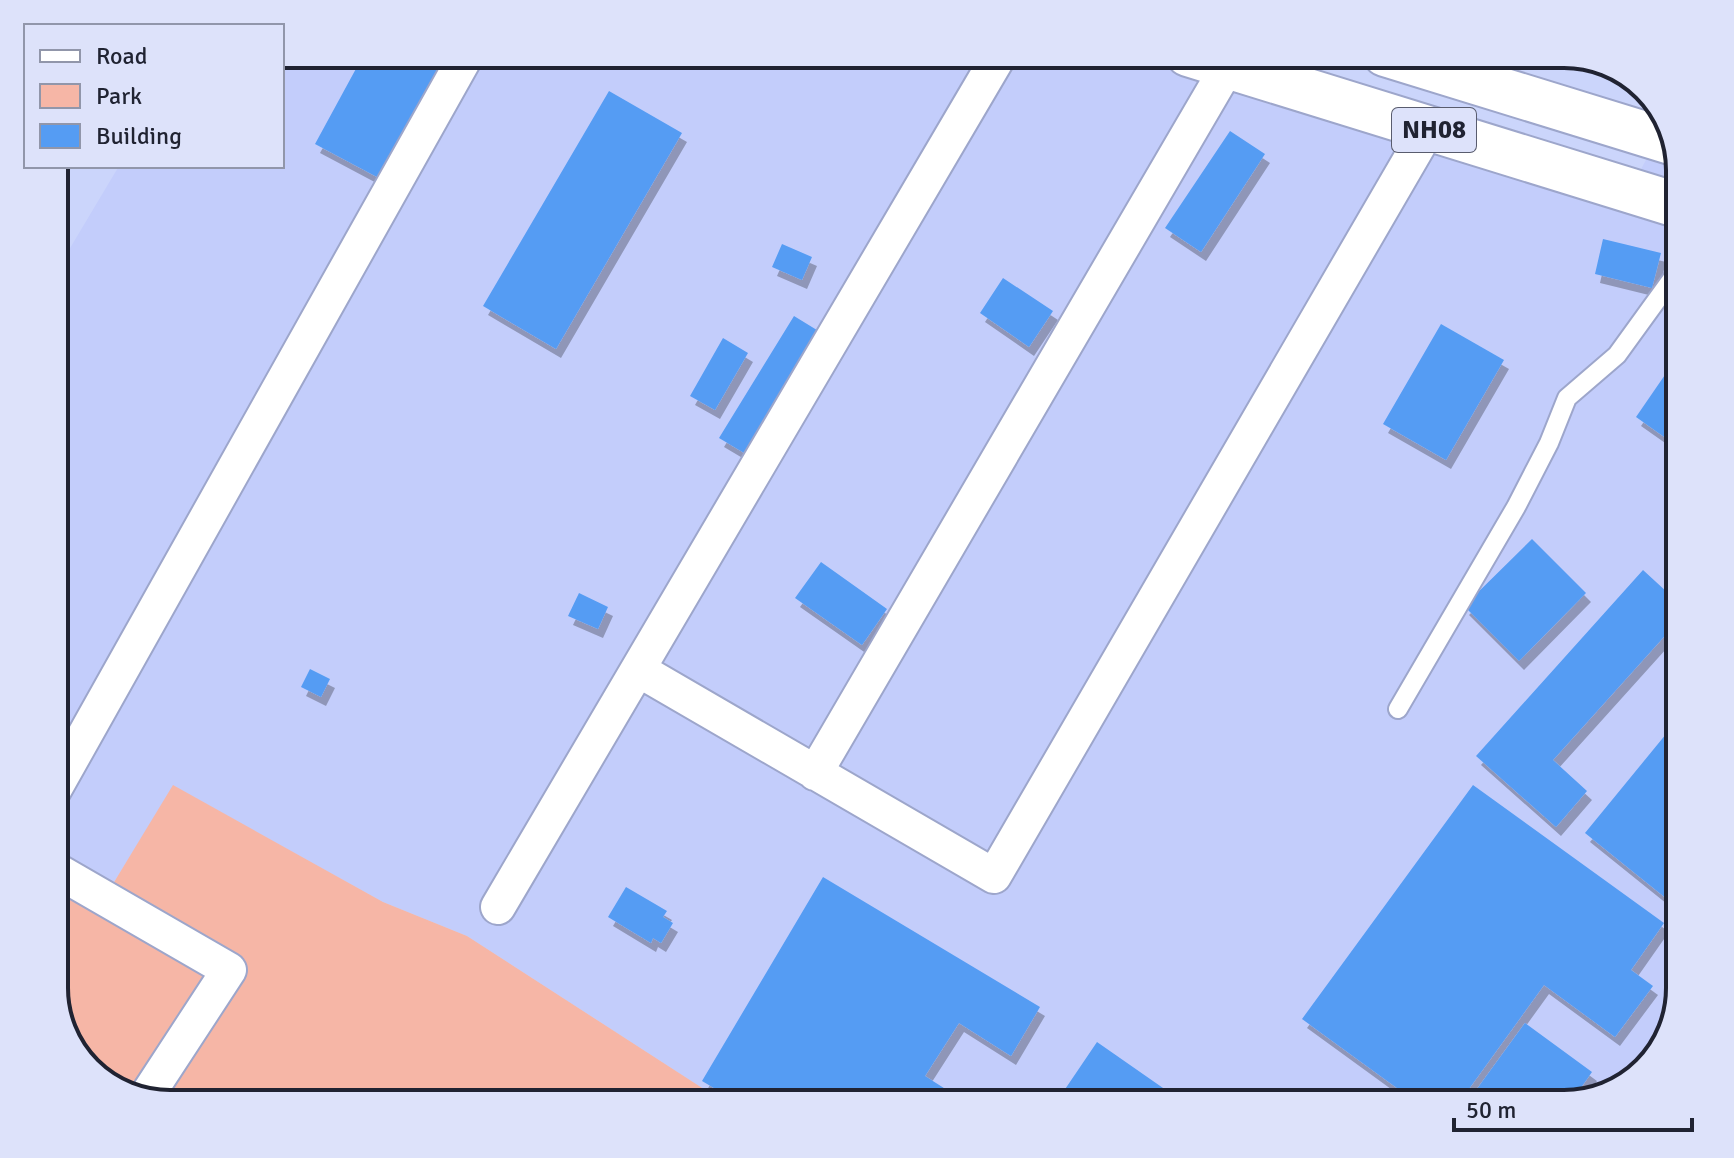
<svg xmlns="http://www.w3.org/2000/svg" width="1734" height="1158" viewBox="0 0 1734 1158" font-family="Signika,sans-serif">
<style>
.built{fill:#c3cdfb}
.green{fill:#f6b6a6}
.building{fill:#559cf3;filter:url(#shadow)}
.lines{fill:none;stroke-linecap:round;stroke-linejoin:round}
.lane-casing{stroke:#9da6cb;stroke-width:22}
.street-casing{stroke:#9da6cb;stroke-width:38}
.primary-casing{stroke:#9da6cb;stroke-width:48}
.lane{stroke:#fff;stroke-width:18}
.street{stroke:#fff;stroke-width:34}
.primary{stroke:#fff;stroke-width:44}
.labels{text-anchor:middle;dominant-baseline:central;stroke-width:7;stroke-linejoin:round;paint-order:stroke}
.shield{fill:#dde2fa;stroke:#595c6e;stroke-width:2}
.shield-label{font-size:26px;font-weight:bold;fill:#202332}
.rim{fill:none;stroke:#202332;stroke-width:4}
</style>
<defs>
<filter id="shadow"><feDropShadow dx="5" dy="9" stdDeviation="0" flood-color="#0004"/></filter>
</defs>
<rect width="100%" height="100%" fill="#cbd5fb"/>
<path class="built" d="M282,54h1030l-11,35 328,102 39,-71 12,50v818l-15,48 -3,-1 -25,38 -21,19 -52,12h-269l-26,-13 -11,13h-531l-260,-168 -84,-34 -209,-116 -70,112 -50,-29v-594l65,-109h163z"/>
<path class="green" d="M173,785l210,117 84,34 260,168h-557c-19,-6 -49,-9 -65,-20 -68,-46 -51,-146 -51,-215l51,28z"/>
<path class="building" d="M364,54h83l-68,124 -64,-34z
M609,91l73,42 -126,216 -73,-43z
M1230,131l35,23 -64,98 -36,-24z
M1603,239l58,14 -9,35 -57,-14z
M782,244l30,13 -10,23 -30,-13z
M1003,278l50,33 -24,36 -49,-34z
M794,316l31,19 -74,122 -32,-19z
M1441,324l63,36 -58,100 -63,-36z
M723,338l25,15 -33,57 -25,-14z
M1680,353v95l-44,-31z
M1532,539l54,54 -67,68 -55,-55z
M821,562l66,47 -25,36 -67,-47z
M1643,570l37,34v15l-127,141 34,31 -31,36 -80,-71z
M579,593l29,14 -10,22 -30,-13z
M310,669l20,10 -9,18 -20,-10z
M1680,717v175l-8,11 -87,-70z
M1473,785l191,138 -33,47 22,16 -38,51 -71,-52 -86,119h-39l-117,-85z
M823,877l217,130 -29,49 -52,-33 -34,53 44,28h-228l-39,-23z
M626,887l41,24 -4,6 10,6 -12,20 -8,-5 -2,5 -43,-26z
M1525,1023l67,49 -22,31 -104,1z
M1097,1042l89,62h-131z"/>
<g class="lines">
<g class="lane-casing">
<path id="lane" d="M1398,709l118,-202 33,-64 18,-45 50,-43 63,-87"/>
</g>
<g class="street-casing">
<path id="street" d="M639,670l355,206 434,-747
M815,773l413,-707
M54,790l413,-736
M54,869l175,101 -83,127
M498,907l502,-853"/>
</g>
<g class="primary-casing">
<path id="primary" d="M1188,54l492,152
M1385,54l289,89"/>
</g>
<use href="#lane" class="lane"/>
<use href="#street" class="street"/>
<use href="#primary" class="primary"/>
</g>
<g class="labels">
<rect class="shield" x="1392" y="108" width="84" height="44" rx="6"/>
<g class="shield-label">
<text x="1434" y="130">NH08</text>
</g>
</g>
<path d="M0 0H1734V1158H0ZM170 68H1564A102 102 0 0 1 1666 170V988A102 102 0 0 1 1564 1090H170A102 102 0 0 1 68 988V170A102 102 0 0 1 170 68Z" fill="#dde2fa" fill-rule="evenodd"/>
<path class="rim" d="M170 68H1564A102 102 0 0 1 1666 170V988A102 102 0 0 1 1564 1090H170A102 102 0 0 1 68 988V170A102 102 0 0 1 170 68Z"/>
<rect x="24" y="24" width="260" height="144" fill="#dde2fa" stroke="#9196aa" stroke-width="2"/>
<rect x="40" y="50" width="40" height="12" fill="#ffffff" stroke="#9196aa" stroke-width="2"/>
<text x="96" y="64" font-size="24" fill="#202332">Road</text>
<rect x="40" y="84" width="40" height="24" fill="#f6b6a6" stroke="#9196aa" stroke-width="2"/>
<text x="96" y="104" font-size="24" fill="#202332">Park</text>
<rect x="40" y="124" width="40" height="24" fill="#559cf3" stroke="#9196aa" stroke-width="2"/>
<text x="96" y="144" font-size="24" fill="#202332">Building</text>
<path d="M1454 1118v12h238v-12" fill="none" stroke="#202332" stroke-width="4"/>
<text x="1466" y="1118" font-size="24" fill="#202332" stroke="#dde2fa" stroke-width="6" paint-order="stroke">50 m</text>
</svg>
